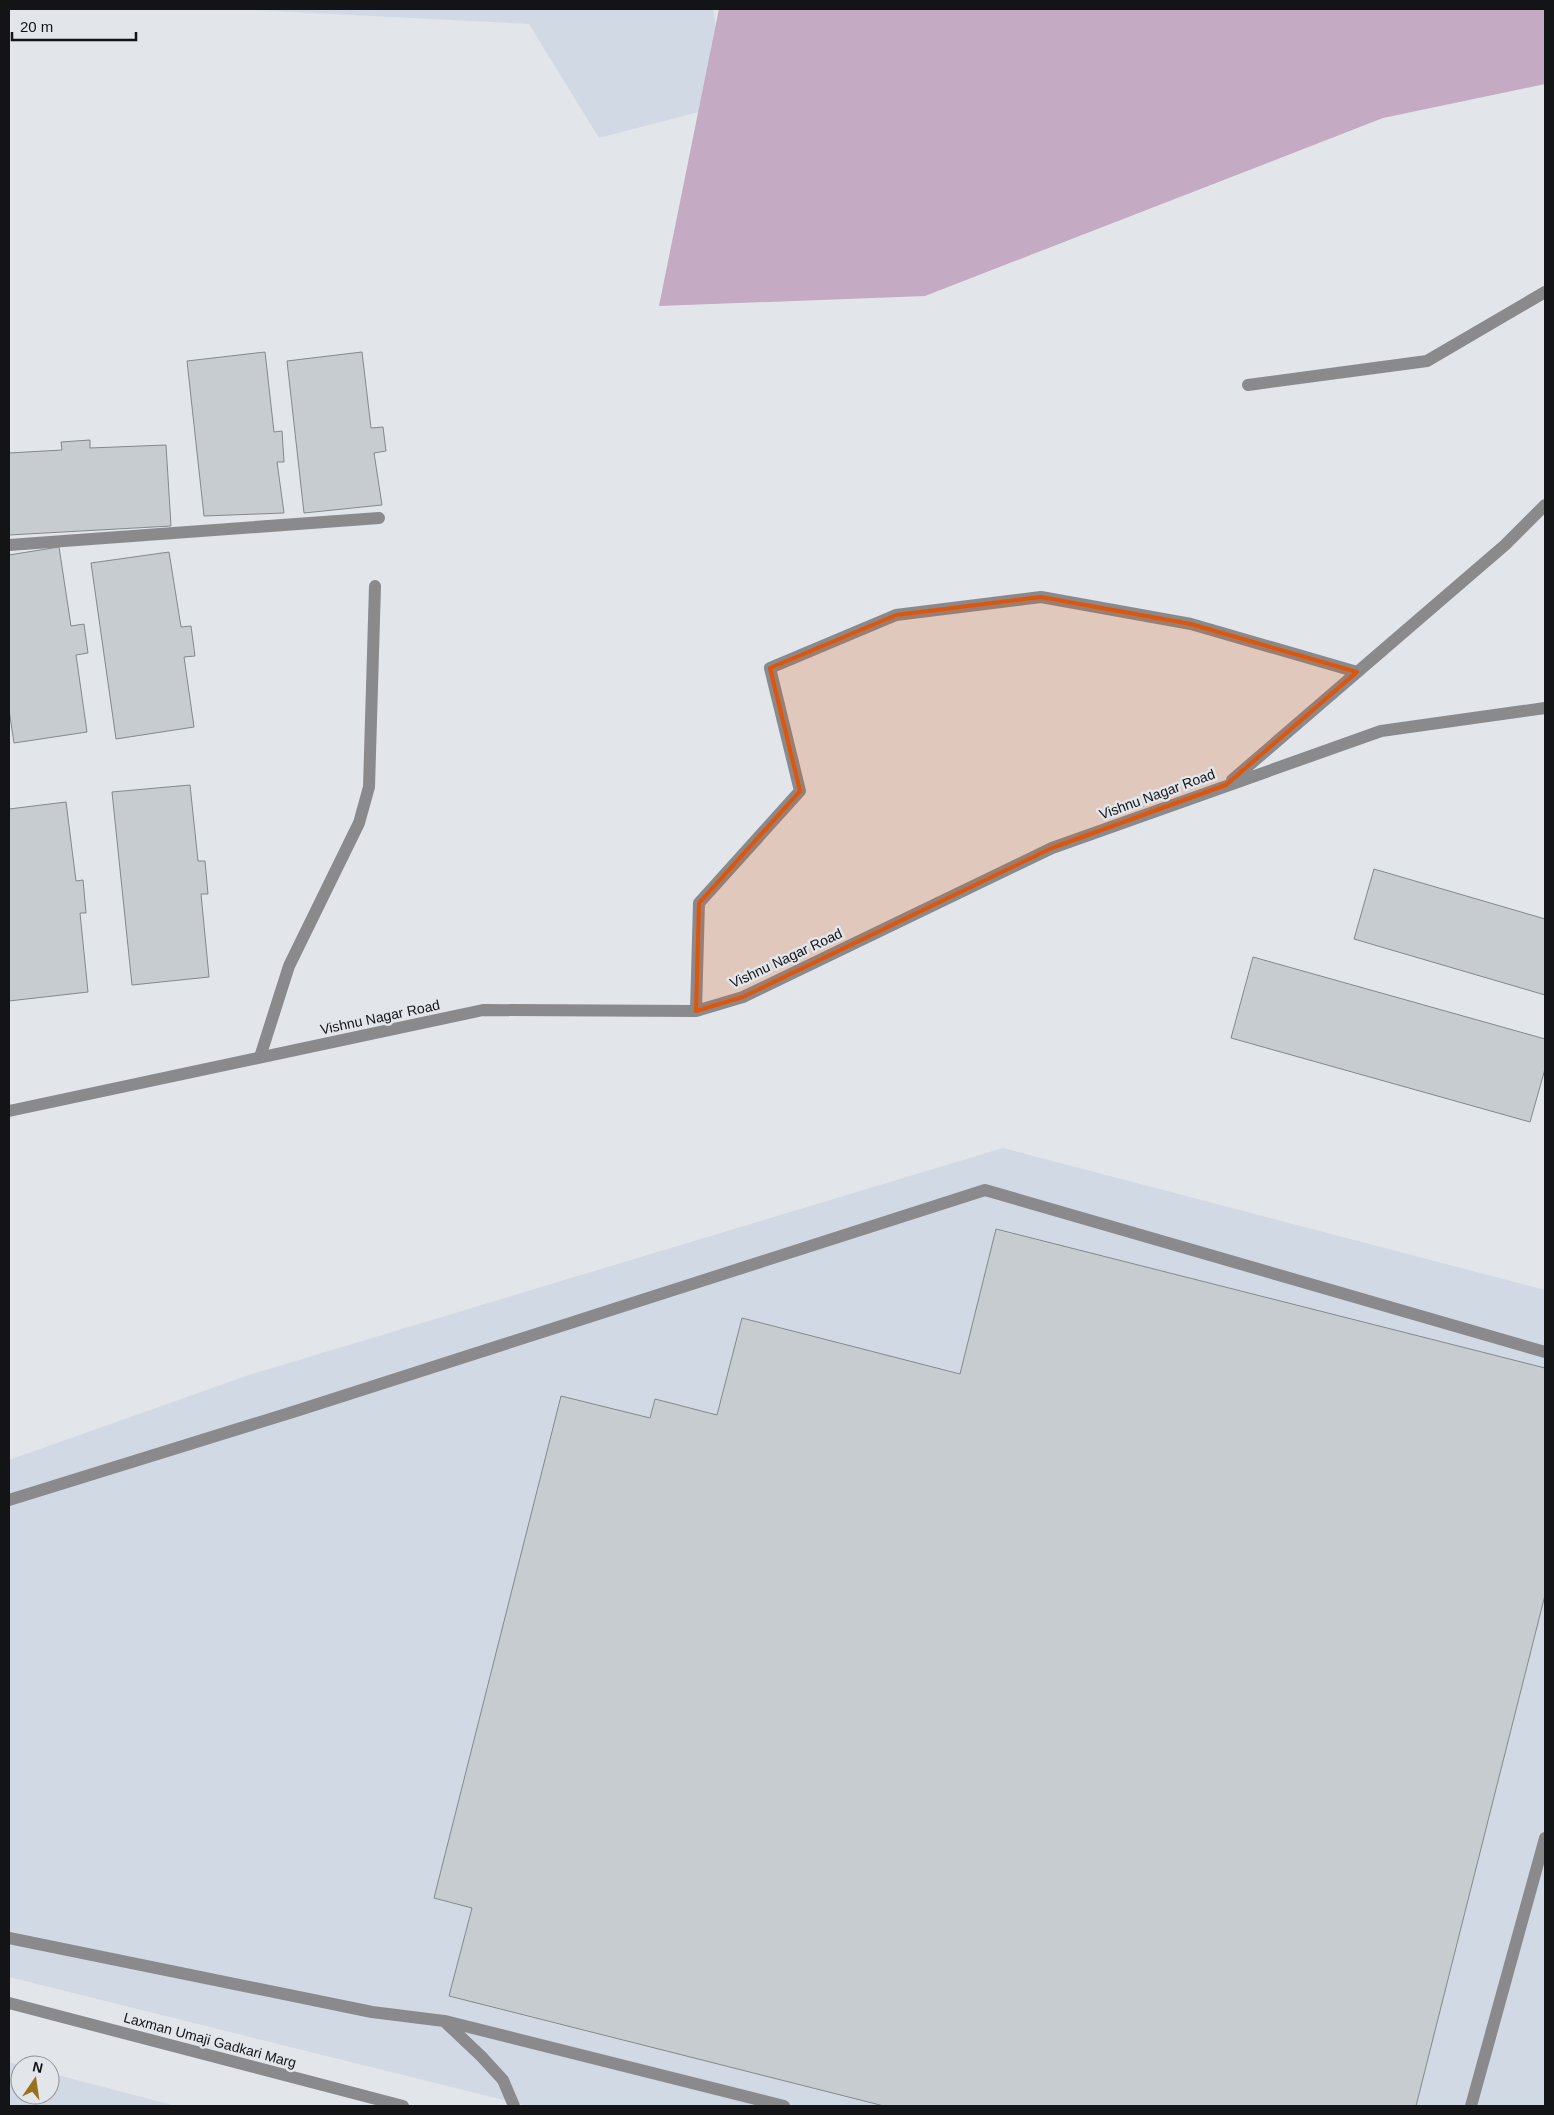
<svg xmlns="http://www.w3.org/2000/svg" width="1554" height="2115" viewBox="0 0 1554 2115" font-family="Helvetica,sans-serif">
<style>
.built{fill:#d1d9e4}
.green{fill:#c4aac3}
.building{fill:#c6cccf;stroke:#83898b}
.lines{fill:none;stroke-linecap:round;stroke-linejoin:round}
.service{stroke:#8a898c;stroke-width:12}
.minor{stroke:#8a898c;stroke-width:12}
.marked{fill:#dd560c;fill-opacity:0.2;stroke:#dd560c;stroke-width:4;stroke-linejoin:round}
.labels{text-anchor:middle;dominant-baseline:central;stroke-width:5;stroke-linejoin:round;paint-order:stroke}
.street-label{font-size:14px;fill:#131416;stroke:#e2e5ea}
</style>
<rect width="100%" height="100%" fill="#e2e5ea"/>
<path class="built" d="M234,9h479l16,95 -130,34 -70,-114z
M1003,1148l542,142v816h-1017l-519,-129v-517l240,-85z
M9,2062l11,3v30h30v-22l126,33h-167z"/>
<path class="green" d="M719,9h826v75l-162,34 -458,178 -266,10z"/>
<path class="building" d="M265,352l9,80 8,-1 2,31h-7l7,51 -80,3 -17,-155z
M362,352l9,76 12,-1 3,24 -12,2 8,52 -78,8 -17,-152z
M90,440v8l76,-3 5,81 -162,9v-82l53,-3 -1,-8z
M59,547l12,79 13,-2 4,29 -12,2 11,77 -73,11 -5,-33v-155z
M169,552l12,75 10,-1 4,30 -11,1 10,70 -78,12 -25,-176z
M190,785l8,76h7l3,33h-7l8,83 -77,8 -20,-193z
M66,802l10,79 7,-1 3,33h-6l8,79 -79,9v-192z
M1374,869l171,50v76l-191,-56z
M1253,957l292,82v30l-15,53 -299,-84z
M996,1229l549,139v227l-129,511h-532l-435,-110 23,-88 -38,-10 127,-502 89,22 5,-19 62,16 25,-97 218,56z"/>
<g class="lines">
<path class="service" d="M260,1057l29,-91 70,-143 10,-36 6,-201
M9,1500l287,-89 689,-221 560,162
M9,1938l363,74 72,9 37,35 22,24 11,26
M9,2003l394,103
M445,2021l339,85
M1471,2106l74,-268"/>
<path class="minor" d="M1248,385l179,-24 118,-69
M9,545l370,-27
M1232,780l273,-235 40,-40
M696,1011l3,-108 101,-112 -30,-123 126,-53 145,-18 150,27 166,48
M9,1111l474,-101 213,1 47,-14 309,-149 329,-117 164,-23"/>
</g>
<path class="marked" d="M1041,597l150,27 166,48 -131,113 -174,63 -309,149 -47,14 3,-108 101,-112 -30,-123 126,-53z"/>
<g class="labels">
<g class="street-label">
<text transform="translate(1157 794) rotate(-20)">Vishnu Nagar Road</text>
<text transform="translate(786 958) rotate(-25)">Vishnu Nagar Road</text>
<text transform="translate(380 1017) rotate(-12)">Vishnu Nagar Road</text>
<text transform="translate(210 2040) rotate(15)">Laxman Umaji Gadkari Marg</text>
</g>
</g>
<rect width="1554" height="2115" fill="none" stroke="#131416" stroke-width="20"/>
<g transform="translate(35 2080) rotate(13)"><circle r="24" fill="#e2e5ea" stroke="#8f9195"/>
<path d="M0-4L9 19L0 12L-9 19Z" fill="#97711b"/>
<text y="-8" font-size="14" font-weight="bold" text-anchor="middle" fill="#131416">N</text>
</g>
<path d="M12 32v8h124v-8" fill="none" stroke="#131416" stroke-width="2.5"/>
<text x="20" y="32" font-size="15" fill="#131416" stroke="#e2e5ea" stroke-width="4" paint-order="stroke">20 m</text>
</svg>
